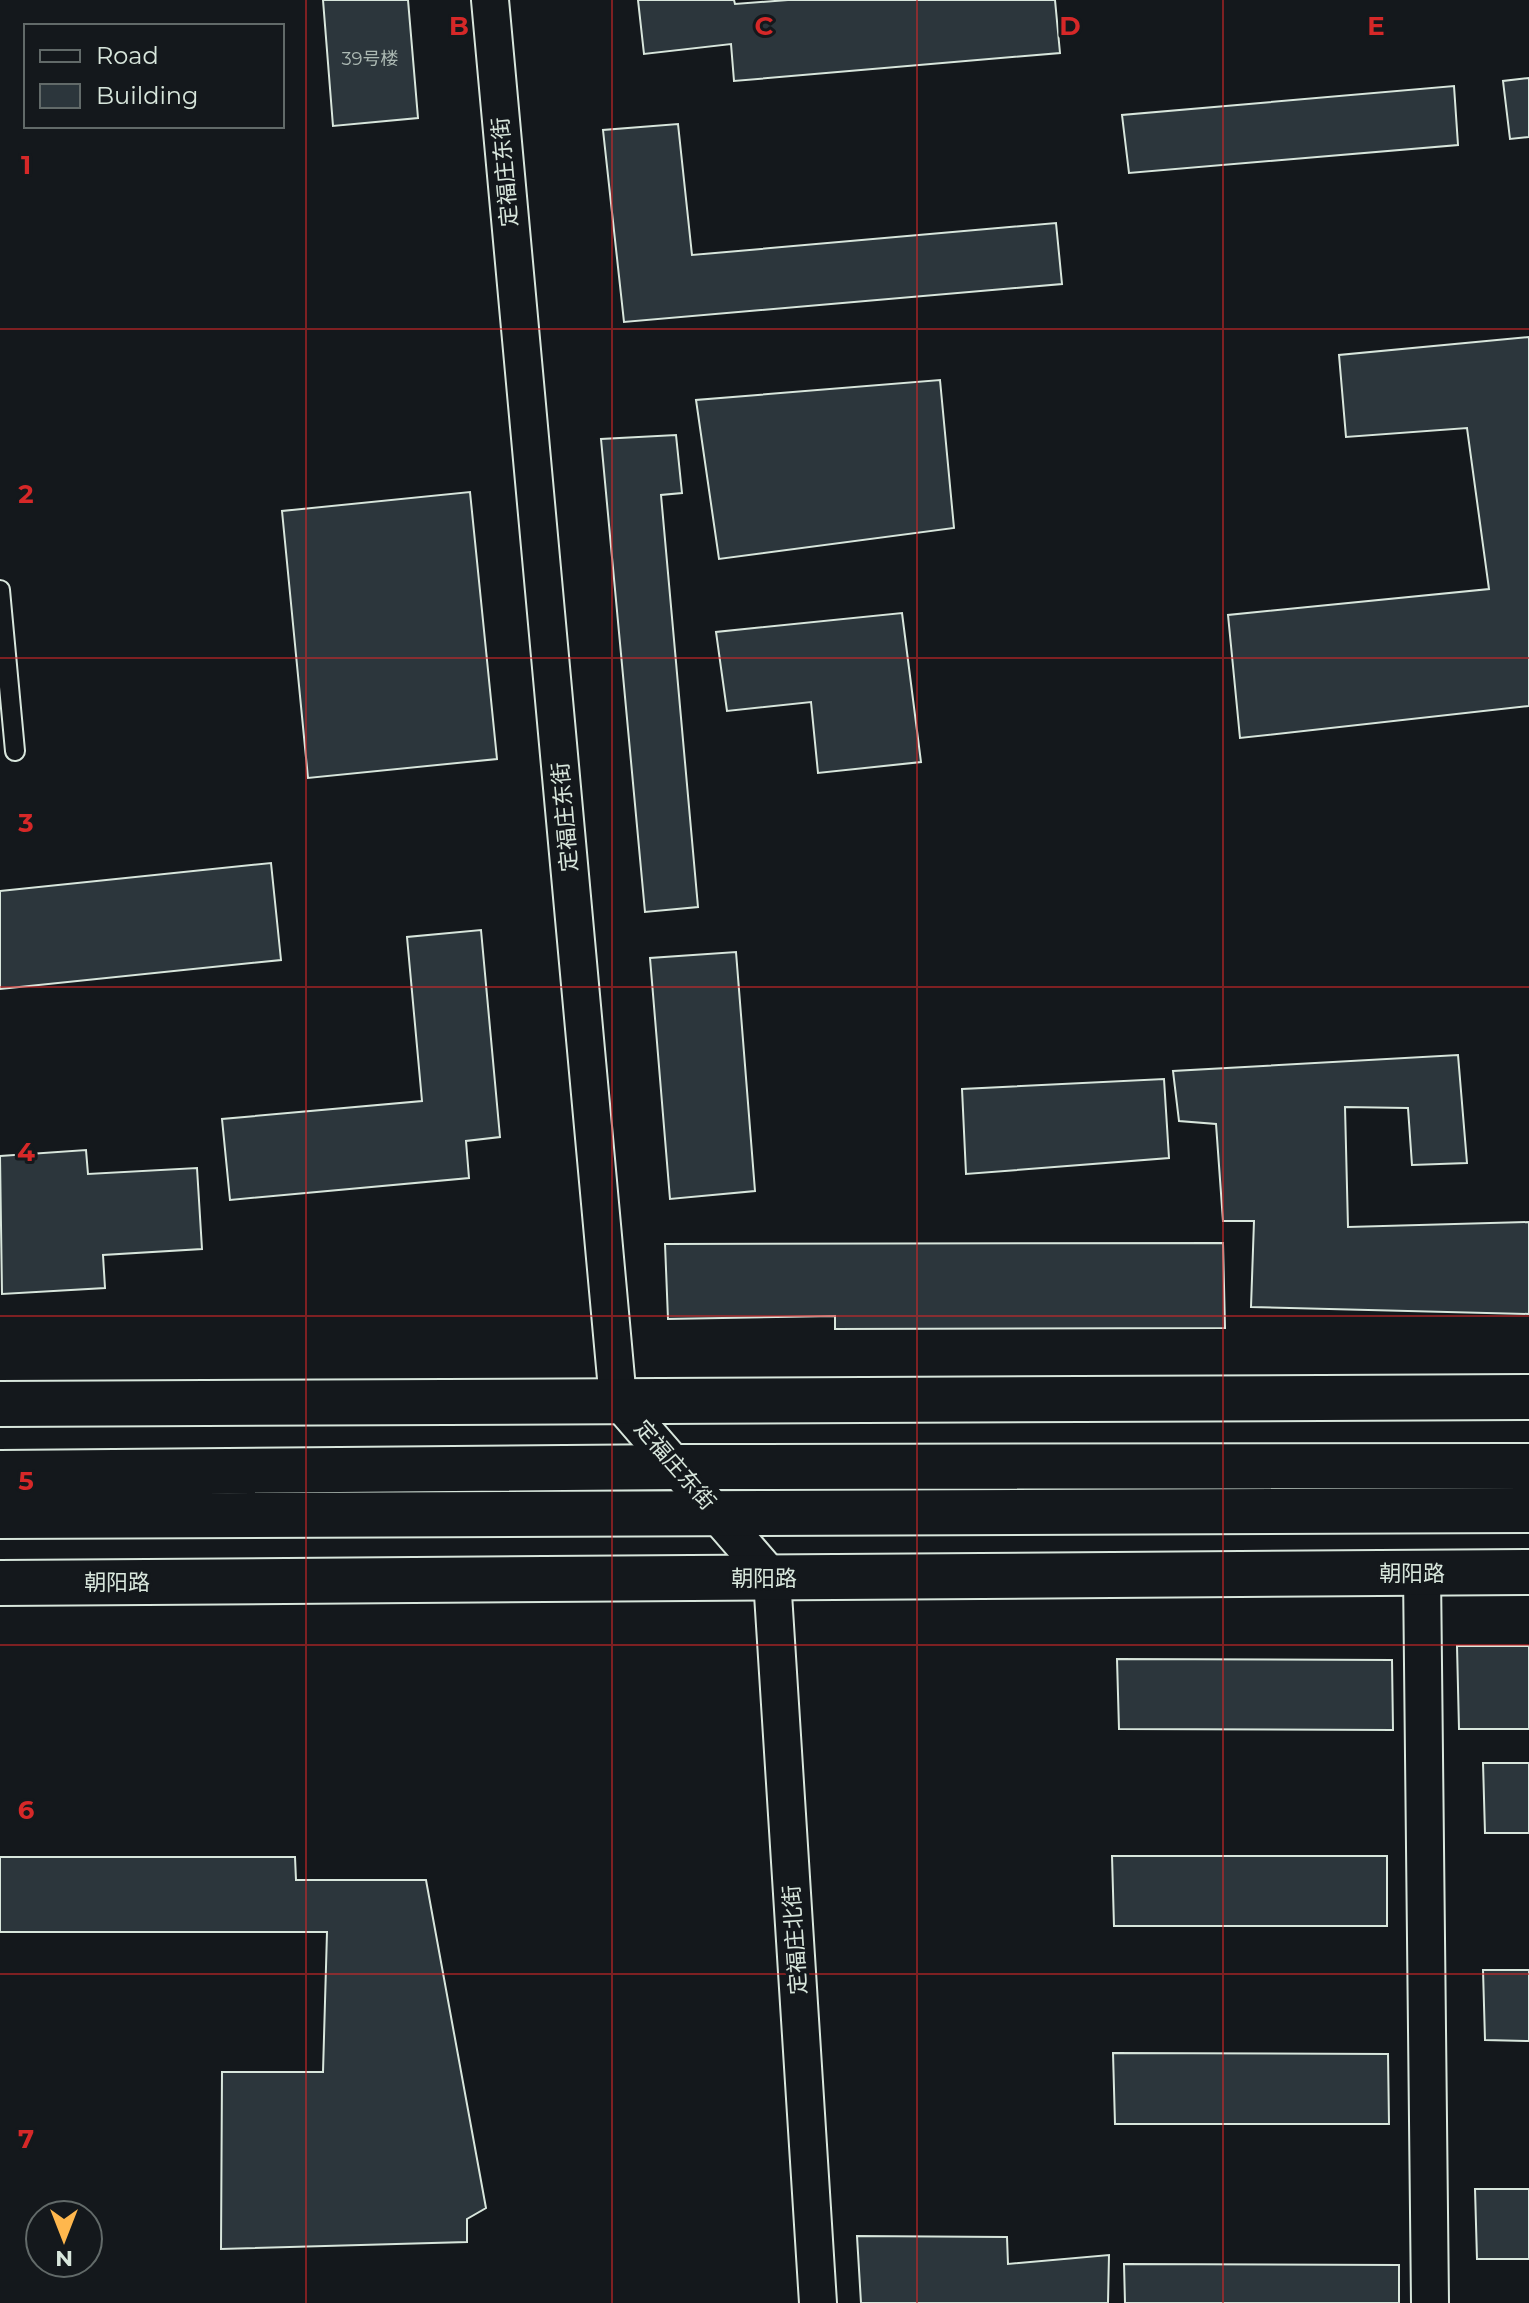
<svg xmlns="http://www.w3.org/2000/svg" width="1529" height="2303" viewBox="0 0 1529 2303" font-family="Montserrat,'Noto Sans SC',sans-serif">
<style>
.building{fill:#2c363c;stroke:#d8e6dc;stroke-width:2}
.lines{fill:none;stroke-linecap:round;stroke-linejoin:round}
.lane-casing{stroke:#d8e6dc;stroke-width:22}
.street-casing{stroke:#d8e6dc;stroke-width:40}
.secondary-casing{stroke:#d8e6dc;stroke-width:48}
.highway-casing{stroke:#d8e6dc;stroke-width:48}
.lane{stroke:#14181c;stroke-width:18}
.street{stroke:#14181c;stroke-width:36}
.secondary{stroke:#14181c;stroke-width:44}
.highway{stroke:#14181c;stroke-width:44}
.grid{fill:none;stroke:#d62828;stroke-width:2;stroke-opacity:0.55}
.labels{text-anchor:middle;dominant-baseline:central;stroke-width:6;stroke-linejoin:round;paint-order:stroke}
.number-label{font-size:18px;fill:#adbab4}
.street-label{font-size:22px;fill:#d8e6dc;stroke:#14181c}
.grid-label{font-size:26px;text-anchor:middle;font-weight:bold;fill:#d62828;stroke:#14181c;stroke-width:6;stroke-linejoin:round;paint-order:stroke}
</style>
<rect width="100%" height="100%" fill="#14181c"/>
<path class="building" d="M323,0h85l10,118 -85,8z
M638,0h96l1,4 53,-4h267l5,53 -326,28 -3,-37 -87,10z
M1529,78v59l-19,2 -7,-58z
M1454,86l4,59 -329,28 -7,-58z
M678,124l14,131 364,-32 6,61 -438,38 -21,-192z
M1529,337v369l-289,32 -12,-123 261,-26 -22,-161 -121,9 -7,-82z
M940,380l14,148 -235,31 -23,-159z
M676,435l6,58 -21,2 37,412 -53,5 -44,-473z
M470,492l27,267 -189,19 -26,-267z
M902,613l19,149 -103,11 -7,-71 -84,9 -11,-79z
M271,863l10,97 -281,29v-98z
M481,930l19,207 -34,4 3,37 -239,22 -8,-81 200,-18 -15,-164z
M736,952l19,239 -85,8 -20,-241z
M1458,1055l9,108 -55,2 -4,-57 -63,-1 3,120 181,-5v92l-278,-7 3,-86h-31l-7,-97 -37,-3 -6,-50z
M1164,1079l5,79 -203,16 -4,-85z
M86,1150l2,24 109,-6 5,81 -99,6 2,33 -103,6 -2,-138z
M1223,1243l2,85 -390,1v-13l-167,3 -3,-75z
M1457,1646h72v83h-70z
M1117,1659l275,1 1,70 -274,-1z
M1483,1763h46v70h-44z
M1112,1856h275v70h-273z
M0,1857h295l1,23h130l60,328 -19,11v23l-246,7 1,-177h101l4,-140h-327z
M1483,1970h46v71l-44,-1z
M1113,2053l275,1 1,70h-274z
M1475,2189h54v70h-52z
M857,2236l150,1 1,27 101,-9 -1,48h-247z
M1124,2264l275,1v38h-274z"/>
<g class="lines">
<g class="lane-casing">
<path id="lane" d="M0,590l15,161"/>
</g>
<g class="street-casing">
<path id="street" d="M490,0l128,1400 154,178 46,725
M1422,1573l8,730"/>
</g>
<g class="secondary-casing">
<path id="secondary" d="M0,1404l1529,-7
M0,1583l1529,-11"/>
</g>
<g class="highway-casing">
<path id="highway" d="M0,1473l677,-6 852,-1
M0,1516l1529,-6"/>
</g>
<use href="#lane" class="lane"/>
<use href="#street" class="street"/>
<use href="#secondary" class="secondary"/>
<use href="#highway" class="highway"/>
</g>
<path class="grid" d="M306,0v2303M612,0v2303M917,0v2303M1223,0v2303M0,329h1529M0,658h1529M0,987h1529M0,1316h1529M0,1645h1529M0,1974h1529"/>
<g class="labels">
<g class="number-label">
<text x="370" y="59">39号楼</text>
</g>
<g class="street-label">
<text transform="translate(505 172) rotate(-95)">定福庄东街</text>
<text transform="translate(565 817) rotate(-95)">定福庄东街</text>
<text transform="translate(675 1465) rotate(49)">定福庄东街</text>
<text x="1412" y="1573">朝阳路</text>
<text x="764" y="1578">朝阳路</text>
<text x="117" y="1582">朝阳路</text>
<text transform="translate(795 1940) rotate(-94)">定福庄北街</text>
</g>
</g>
<g class="grid-label">
<text x="459" y="35">B</text>
<text x="764" y="35">C</text>
<text x="1070" y="35">D</text>
<text x="1376" y="35">E</text>
<text x="26" y="174">1</text>
<text x="26" y="503">2</text>
<text x="26" y="832">3</text>
<text x="26" y="1161">4</text>
<text x="26" y="1490">5</text>
<text x="26" y="1819">6</text>
<text x="26" y="2148">7</text>
</g>
<rect x="24" y="24" width="260" height="104" fill="#14181c" stroke="#626a69" stroke-width="2"/>
<rect x="40" y="50" width="40" height="12" fill="#14181c" stroke="#626a69" stroke-width="2"/>
<text x="96" y="64" font-size="24" fill="#d8e6dc">Road</text>
<rect x="40" y="84" width="40" height="24" fill="#2c363c" stroke="#626a69" stroke-width="2"/>
<text x="96" y="104" font-size="24" fill="#d8e6dc">Building</text>
<g transform="translate(64 2239) rotate(180)"><circle r="38" fill="#14181c" stroke="#626a69" stroke-width="2"/>
<path d="M0-6L14 30L0 20L-14 30Z" fill="#ffb74d"/>
<text y="-12" font-size="22" font-weight="bold" text-anchor="middle" fill="#d8e6dc">N</text>
</g>
</svg>
